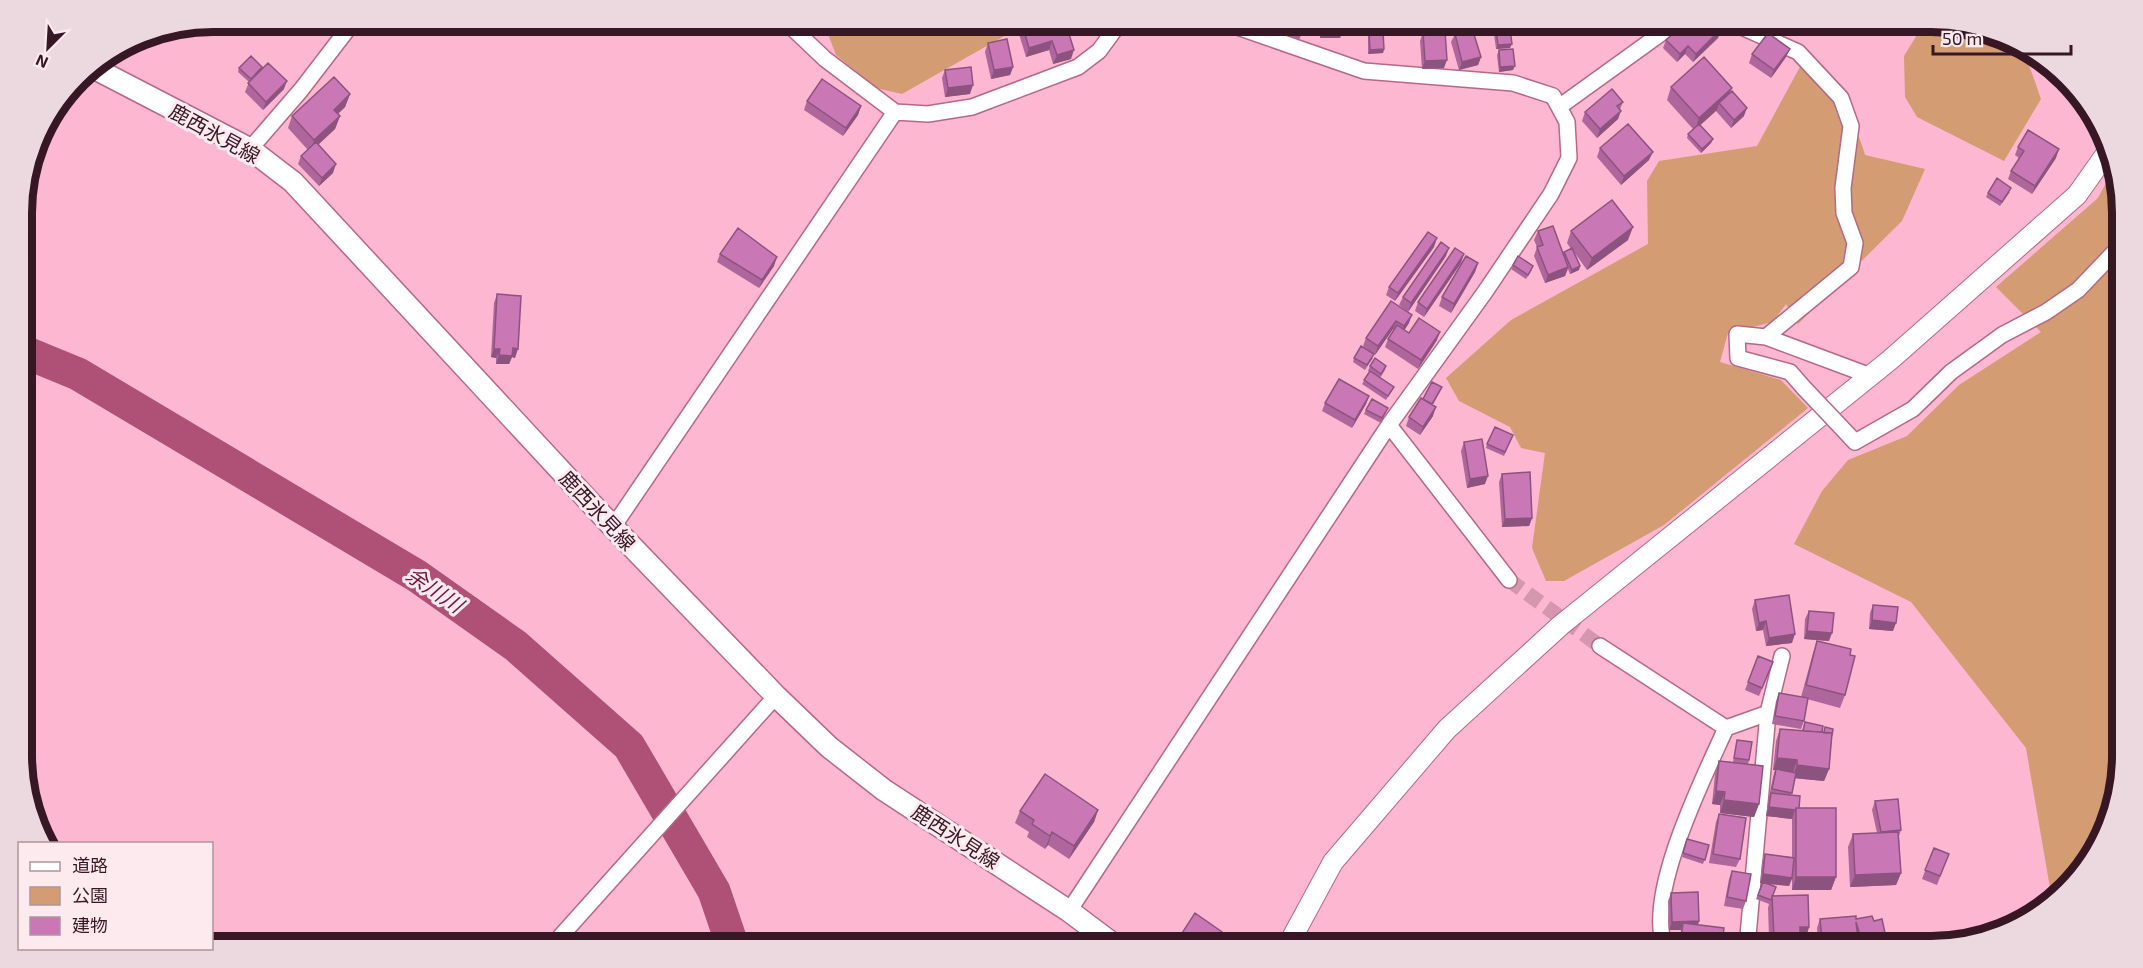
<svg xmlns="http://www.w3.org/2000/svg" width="2143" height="968" viewBox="0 0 2143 968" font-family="'Exo 2','Noto Sans JP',sans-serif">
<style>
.green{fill:#d49c73}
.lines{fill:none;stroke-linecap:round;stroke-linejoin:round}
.river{stroke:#af5076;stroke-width:33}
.minor-tunnel{stroke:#d597ad;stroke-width:15;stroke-dasharray:15 8;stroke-linecap:butt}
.minor-casing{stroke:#b76886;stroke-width:18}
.tertiary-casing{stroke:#b76886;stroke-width:22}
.secondary-casing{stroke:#b76886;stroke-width:24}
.minor{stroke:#fff;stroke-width:15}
.tertiary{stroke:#fff;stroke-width:20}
.secondary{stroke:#fff;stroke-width:21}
.minor-bridge-casing{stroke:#b76886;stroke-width:18;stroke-linecap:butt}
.minor-bridge{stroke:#fff;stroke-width:15}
.wall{fill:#ae669d}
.shaded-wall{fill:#8d537f}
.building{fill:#ca77b6;stroke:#8d537f;stroke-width:1.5}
.labels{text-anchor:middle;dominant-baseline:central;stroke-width:6;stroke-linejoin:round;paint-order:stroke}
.street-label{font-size:20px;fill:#371723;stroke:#fceaef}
.water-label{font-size:21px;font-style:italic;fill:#701641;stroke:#fceaef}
.rim{fill:none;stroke:#371723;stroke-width:8}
</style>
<rect width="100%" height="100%" fill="#fdb7d0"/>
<path class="green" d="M823,21h208l-129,73 -26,-6 -40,-33z
M1917,21c25,0 85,8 102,27 9,9 17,38 22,51l-37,62 -87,-44 -12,-20 -1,-41 16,-26z
M1801,65c28,26 54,51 64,90l60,14 -23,52 -104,103 -12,-20 -13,18 -45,11 -8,29 61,18 27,28 -144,117 -100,56h-18l-14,-33 13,-95 -24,-5 -11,-21 -51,-26 -13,-23 65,-58 137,-76 -1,-63 12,-20 98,-15z
M2113,170l7,18 2,568c-12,59 -14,92 -60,135l-12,-3 -24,-140 -115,-146 -117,-58 28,-53 26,-31 59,-24 52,-51 82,-53 -45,-45 102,-89z"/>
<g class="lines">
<path class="river" d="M22,351l56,23 339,202 99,70 113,100 85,145 19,56"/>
<path class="minor-tunnel" d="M1509,580l91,66"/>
<g class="minor-casing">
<path id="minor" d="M785,21l40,38 70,53 33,2 44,-7 106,-40 21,-16 22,-30
M1728,21l70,31 43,46 10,28 -8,62 1,25 11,30 -4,24 -85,70
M1559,107l111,-80 18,-6
M250,149l51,-59 53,-69
M1804,388l-14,-16 -52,-14 -1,-24 29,3 102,38
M1389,425l120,155
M1840,426l15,16 58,-33 38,-37 51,-37 44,-23 32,-22 43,-45
M613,527l282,-415
M1600,646l126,82
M1069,911l320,-486 96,-133 66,-98 18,-36 -2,-36 -14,-26 -40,-13 -149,-12 -144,-50
M551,947l225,-251
M1665,947c-21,-51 39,-170 61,-219l42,-15
M1747,947l21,-234 14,-57"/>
</g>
<g class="tertiary-casing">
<path id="tertiary" d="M1287,947l46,-85 114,-133 114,-104 329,-265 187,-165 29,-41"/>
</g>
<g class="secondary-casing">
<path id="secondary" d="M90,66l160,83 43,33 320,345 163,169 53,51 55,43 185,121 48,36"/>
</g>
<use href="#minor" class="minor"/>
<use href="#tertiary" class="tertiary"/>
<use href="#secondary" class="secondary"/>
<g class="minor-bridge-casing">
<path id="minor-bridge" d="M1804,388l36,38"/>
</g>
<use href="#minor-bridge" class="minor-bridge"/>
</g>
<path class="wall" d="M1036,21l35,38 -18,5 -4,-14 -23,7 -7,-23 3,-9z
M1280,21h27l-8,19 -22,-10z
M1319,21h24v8l-3,9h-20z
M1344,21h27v1l-3,9h-23z
M1460,21h31l-29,9z
M1495,22l15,26 -14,1 -3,-22z
M1721,29l-3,9 -25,24 -8,-8 -8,8 -14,-14 3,-8 20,-7z
M1423,32l21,36 -22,1 -2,-28z
M1369,33l15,16 -1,4 -15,1v-17z
M1455,34l26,23 -3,8 -19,5 -8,-28z
M988,43l25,24 -3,8 -19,4 -6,-27z
M1499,50l14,20 -14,2 -2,-17z
M1752,54l34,3 -15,21 -22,-15z
M239,68l22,2 23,19 -21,21 -18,-18 4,-10 -11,-10z
M945,70l25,24 -25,3 -3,-19z
M1671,87l59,6 14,23 -13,12 -15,-17 1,-1 -17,15 13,14 -2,4 -10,10 -14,-15 1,-4 5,-5 -26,-29z
M350,94l-5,13 -7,7 2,2 -5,13 -17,16 15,28 -14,13 -21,-22 3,-8 7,-6 -20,-22 4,-12z
M807,101l54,5 -3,9 -15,21 -39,-26z
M1623,102l-3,7 -2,10 -21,19 -15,-17 3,-9z
M2018,147l38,11 -24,36 -24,-15 3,-8 8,-13 -4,-3z
M1600,148l49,12 -28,25 -24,-28z
M2010,192l-10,14 -14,-9 2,-4z
M1538,231l25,23 1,-2 7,-3 -4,-6 4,-12 57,9 -41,30 -13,-18 6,14 -1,4 -9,4 -2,-5 -3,7 -20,7 -11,-27 3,-9 -3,-7z
M1434,247l-39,54 -9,-6 3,-8z
M720,254l54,12 -15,22 -42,-26z
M1446,256l-38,56 -9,-7 4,-8z
M1461,263l-37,54 -9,-6 3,-9z
M1478,263l-3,9 -24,41 -12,-7 3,-9z
M1513,265l19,5 -6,9 -15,-10z
M497,294l18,64 -3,-1 -3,7h-13v-6l-5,-1 3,-54z
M1391,301l18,22 -5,7 5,3 28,7 -19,29 -33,-22 3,-8 6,-9 -1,-1 -18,26 -12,-9 3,-8z
M1354,358h19l-8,12 -12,-8z
M1370,366h16l-1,4 -5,8 14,9 -8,13 -24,-16 8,-12 -2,-1z
M1442,387l-9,18v11l-13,19 -14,-9 3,-9 14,-18z
M1369,396l-3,8 -14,24 -30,-17 3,-8z
M1388,408l-7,15 -17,-9 2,-4z
M1513,435l-9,21 -18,-8 1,-4z
M1464,442l21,42 -18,4 -6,-37z
M1502,474l30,44 -3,8 -27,1 -3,-45z
M1755,600l37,43 -26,3 -3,-16 -7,1 -4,-22z
M1873,605l20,26 -24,-2 1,-16z
M1809,611l20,30 -25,-2 1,-20z
M1817,641l33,14 -5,40 -5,13 -33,-9 -3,22 -3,8 -29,-5 4,-23 3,-8 22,4 12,-44z
M1758,656l15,6 -14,34 -14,-6z
M1805,722l17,10 1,1 2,-6 7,10 -3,32 -5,12 -29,-3 -4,17 8,13 37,69 -5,13h-39v-11l-3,7 -21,-2 5,12 36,31 -4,13 -36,-3 -1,-29 1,-4 -13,-5 6,-16h-2l2,-21 3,-8 27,3v-38l-26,-3 2,-14 5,-25 2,-7h-2l3,-29 4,-12 22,2z
M1737,740l12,20 -1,4 11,40 -5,13 -34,-4v-8l-8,-1 3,-30 4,-13 14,1z
M1875,801l26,29 -2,6 2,37 -5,12 -46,2 -2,-40 5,-13 24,-1 -5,-23z
M1098,810l-4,12 -25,37 -21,-14 -3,4 -18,-12 2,-5 -14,-9 5,-12z
M1719,814l21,45 -4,8 -27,-4 7,-41z
M1687,839l22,6 -6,19 -21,-7z
M1934,848l15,6 -12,31 -15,-6z
M1732,871l14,30 -3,8 -19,-3 5,-27z
M1671,893l28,28 -1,4 24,19v2l2,1h-46l3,-17h-12l-1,-29z
M1820,919h36l18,2 8,20 -24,6 -2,-4 -1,4h-49l2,-7 10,-1 -1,-11z
M1761,937v10h-4z"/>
<path class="shaded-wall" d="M1465,21h26l-29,9z
M1371,22l-3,9h-23l3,-8z
M1323,29h20l-3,9h-20z
M1721,29l-3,9 -25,24 3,-8z
M1052,41l-3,9 -23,7 3,-9z
M1512,44l-2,4 -14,1 2,-4z
M1688,46l-3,8 -8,8 3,-8z
M1384,49l-1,4 -15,1 2,-4z
M1790,49l-4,8 -15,21 3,-8z
M1074,50l-3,9 -18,5 4,-9z
M1481,57l-3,8 -19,5 3,-8z
M1447,60l-3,8 -22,1 3,-8z
M1515,66l-2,4 -14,2 1,-5z
M1013,67l-3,8 -19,4 3,-9z
M287,81l-3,8 -21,21 3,-8z
M973,85l-3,9 -25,3 3,-9z
M1732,88l-5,12 -8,3 -2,7 -22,20 4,-12z
M350,94l-5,13 -16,15 5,-12z
M861,106l-3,9 -15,21 3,-8z
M1747,108l-3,8 -13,12 3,-8z
M1621,111l-3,8 -21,19 3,-9z
M340,116l-5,13 -25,23 4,-12z
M1713,139l-2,4 -10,10 1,-4z
M2059,149l-3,9 -24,36 3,-8z
M1653,152l-4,8 -28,25 3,-9z
M336,164l-3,9 -14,13 3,-8z
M1633,227l-5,13 -41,30 5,-12z
M1437,238l-3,9 -39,54 3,-8z
M1449,248l-3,8 -38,56 3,-9z
M1464,254l-3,9 -37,54 3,-8z
M777,257l-3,9 -15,22 3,-8z
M1478,263l-3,9 -24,41 3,-9z
M1580,266l-1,4 -9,4 2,-4z
M1568,267l-3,9 -20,7 3,-8z
M1412,315l-3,8 -8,12 3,-9z
M1396,321l-3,8 -18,26 3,-9z
M1440,332l-3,8 -19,29 3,-9z
M513,348l5,1 -3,9 -3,-1 -3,7h-13l3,-9z
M494,349h6l-4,9 -5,-1z
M1369,396l-3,8 -14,24 3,-8z
M1436,407l-3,9 -13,19 3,-8z
M1488,476l-3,8 -18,4 3,-9z
M1532,518l-3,8 -27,1 3,-8z
M1872,620l24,3 -3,8 -24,-2z
M1766,621l-3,9 -7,1 3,-8z
M1807,631l25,2 -3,8 -25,-2z
M1795,634l-3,9 -26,3 3,-8z
M1777,758l20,2 -4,12 -20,-2z
M1797,765l32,4 -5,12 -32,-3z
M1716,791l9,1 -5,13 -8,-1z
M1724,800l35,4 -5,13 -34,-4z
M1769,807l26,3 -3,9 -26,-3z
M1098,810l-4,12 -25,37 5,-13z
M1052,832l-4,13 -3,4 5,-13z
M1901,873l-5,12 -46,2 5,-12z
M1763,874l29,4 -3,8 -29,-3z
M1796,877h40l-5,13h-39z
M1699,921l-3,9 -13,-7 -2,7h-12l3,-8z
M1800,927h9l-4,13h-10z
M1222,932l-3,8 -5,7h-3z
M1885,933l-3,8 -24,6 3,-9z
M1858,939l-3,8h-13l2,-7z
M1702,942l20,2v3h-21z"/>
<path class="building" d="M1036,21h29l9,29 -17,5 -5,-14 -23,7 -7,-23z
M1280,21h27l-5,10z
M1323,21h20v8h-20z
M1348,21h23v1l-23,1z
M1509,21l3,23 -14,1 -3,-23z
M1698,21h15l8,8 -25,25 -8,-8 -8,8 -14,-14 14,-13 6,6z
M1472,28l9,29 -19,5 -7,-28z
M1445,31l2,29 -22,1 -2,-29z
M1383,32l1,17 -14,1 -1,-17z
M1768,33l22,16 -16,21 -22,-16z
M1007,39l6,28 -19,3 -6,-27z
M1513,49l2,17 -15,1 -1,-17z
M251,56l11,11 -11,12 -12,-11z
M1704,57l28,31 -33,30 -28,-31z
M268,63l19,18 -21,21 -18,-19z
M971,67l2,18 -25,3 -3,-18z
M334,77l16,17 -16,16 6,6 -26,24 -22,-24z
M822,79l39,27 -15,22 -39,-27z
M1612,89l11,13 -6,4 4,5 -21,18 -15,-17z
M1732,91l15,17 -13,12 -15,-17z
M1628,124l25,28 -29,24 -24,-28z
M1699,124l14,15 -11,10 -14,-15z
M2028,130l31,19 -24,37 -24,-15 13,-20 -6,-4z
M316,142l20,22 -14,14 -21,-22z
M1997,178l14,10 -9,14 -14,-9z
M1612,200l21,27 -41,31 -21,-27z
M1553,226l15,41 -20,8 -11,-28 6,-2 -5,-14z
M738,228l39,29 -15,23 -42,-26z
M1428,232l9,6 -39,55 -9,-6z
M1441,242l8,6 -38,55 -8,-6z
M1455,248l9,6 -37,55 -9,-7z
M1572,248l8,18 -8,4 -8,-18z
M1466,256l12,7 -24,41 -12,-7z
M1518,256l15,10 -5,9 -15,-10z
M497,294l24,2 -3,53 -5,-1 -1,8 -13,-1 1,-6h-6z
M1391,301l21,14 -8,11 -8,-5 -18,25 -12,-8z
M1419,318l21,14 -19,28 -33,-21 9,-14 12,8z
M1361,346l13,8 -7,11 -13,-7z
M1375,358l11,8 -5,8 -11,-8z
M1370,371l24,16 -6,9 -24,-16z
M1339,379l30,17 -14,24 -30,-17z
M1432,382l10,5 -10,17 -9,-5z
M1421,398l15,9 -13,20 -14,-10z
M1372,399l16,9 -6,10 -16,-8z
M1495,427l18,8 -8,17 -18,-8z
M1482,439l6,37 -18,3 -6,-37z
M1530,472l2,46 -27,1 -3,-45z
M1789,595l6,39 -26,4 -3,-17 -7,2 -4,-23z
M1873,605l25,2 -2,16 -24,-3z
M1809,611l25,2 -2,20 -25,-2z
M1817,641l34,8 -1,6 5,1 -10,39 -39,-10z
M1758,656l15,6 -11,26 -14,-6z
M1779,693l29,5 -4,23 -29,-5z
M1805,722l18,4 -1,6 -19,-1z
M1825,727l8,2 -1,7v-3h-8z
M1780,729l52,4 -3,36 -32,-4v-5l-20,-2z
M1737,740l15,2 -3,18 -15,-2z
M1719,761l44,5 -4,38 -35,-4 1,-8 -9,-1z
M1776,769l20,4 -4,20 -20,-4z
M1045,774l53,36 -24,36 -22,-14 -2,4 -18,-12 2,-4 -14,-9z
M1771,793l29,3 -1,12h-3l-1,2 -26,-3z
M1898,799l3,31 -20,2 -6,-31z
M1796,808h40v69h-40z
M1719,814l27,4 -6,41 -27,-5z
M1898,832l3,41 -46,2 -2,-41z
M1687,839l22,6 -4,15 -22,-7z
M1934,848l15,6 -9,22 -15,-6z
M1765,854l29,4 -2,20 -29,-4z
M1732,871l19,3 -5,27 -19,-4z
M1763,882l13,5 -5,13 -13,-5z
M1698,892l1,29 -27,1 -1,-29z
M1808,895l1,32h-9v20h-39v-10h13l-2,-41z
M1195,913l27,19 -11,15h-38z
M1856,916v3l16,-3 2,5 8,-2 3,14 -24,5 -5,-16 2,17 -14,1 1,7h-36l-1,-7 14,-1 -2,-20z
M1683,923l41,5 -2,16 -20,-2v5h-22z"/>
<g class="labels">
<g class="street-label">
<text transform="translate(215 133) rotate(29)">鹿西氷見線</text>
<text transform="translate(598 510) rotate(47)">鹿西氷見線</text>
<text transform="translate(956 836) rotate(33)">鹿西氷見線</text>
</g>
<g class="water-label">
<text transform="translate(435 589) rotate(34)">余川川</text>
</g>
</g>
<path d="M0 0H2143V968H0ZM213 32H1931A181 181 0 0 1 2112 213V755A181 181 0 0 1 1931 936H213A181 181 0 0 1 32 755V213A181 181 0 0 1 213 32Z" fill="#ecd9df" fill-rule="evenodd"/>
<path class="rim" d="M213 32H1931A181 181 0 0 1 2112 213V755A181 181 0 0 1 1931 936H213A181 181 0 0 1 32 755V213A181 181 0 0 1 213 32Z"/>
<rect x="18" y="842" width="195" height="108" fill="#fceaef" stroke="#ad969d" stroke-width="1.5"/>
<rect x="30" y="862" width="30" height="9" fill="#ffffff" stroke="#ad969d" stroke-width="1.5"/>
<text x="72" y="872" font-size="18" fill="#371723">道路</text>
<rect x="30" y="887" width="30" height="18" fill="#d49c73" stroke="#ad969d" stroke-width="1.5"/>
<text x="72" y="902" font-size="18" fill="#371723">公園</text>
<rect x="30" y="917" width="30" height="18" fill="#ca77b6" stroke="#ad969d" stroke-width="1.5"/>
<text x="72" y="932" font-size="18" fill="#371723">建物</text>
<g transform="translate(48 48) rotate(204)" stroke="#fceaef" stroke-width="4.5" paint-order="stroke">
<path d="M0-4.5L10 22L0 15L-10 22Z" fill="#371723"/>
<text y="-9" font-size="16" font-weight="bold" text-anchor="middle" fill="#371723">N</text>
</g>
<path d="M1933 45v9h138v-9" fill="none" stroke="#371723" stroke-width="3"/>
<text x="1942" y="45" font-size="18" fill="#371723" stroke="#fceaef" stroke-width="4.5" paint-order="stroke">50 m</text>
</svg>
